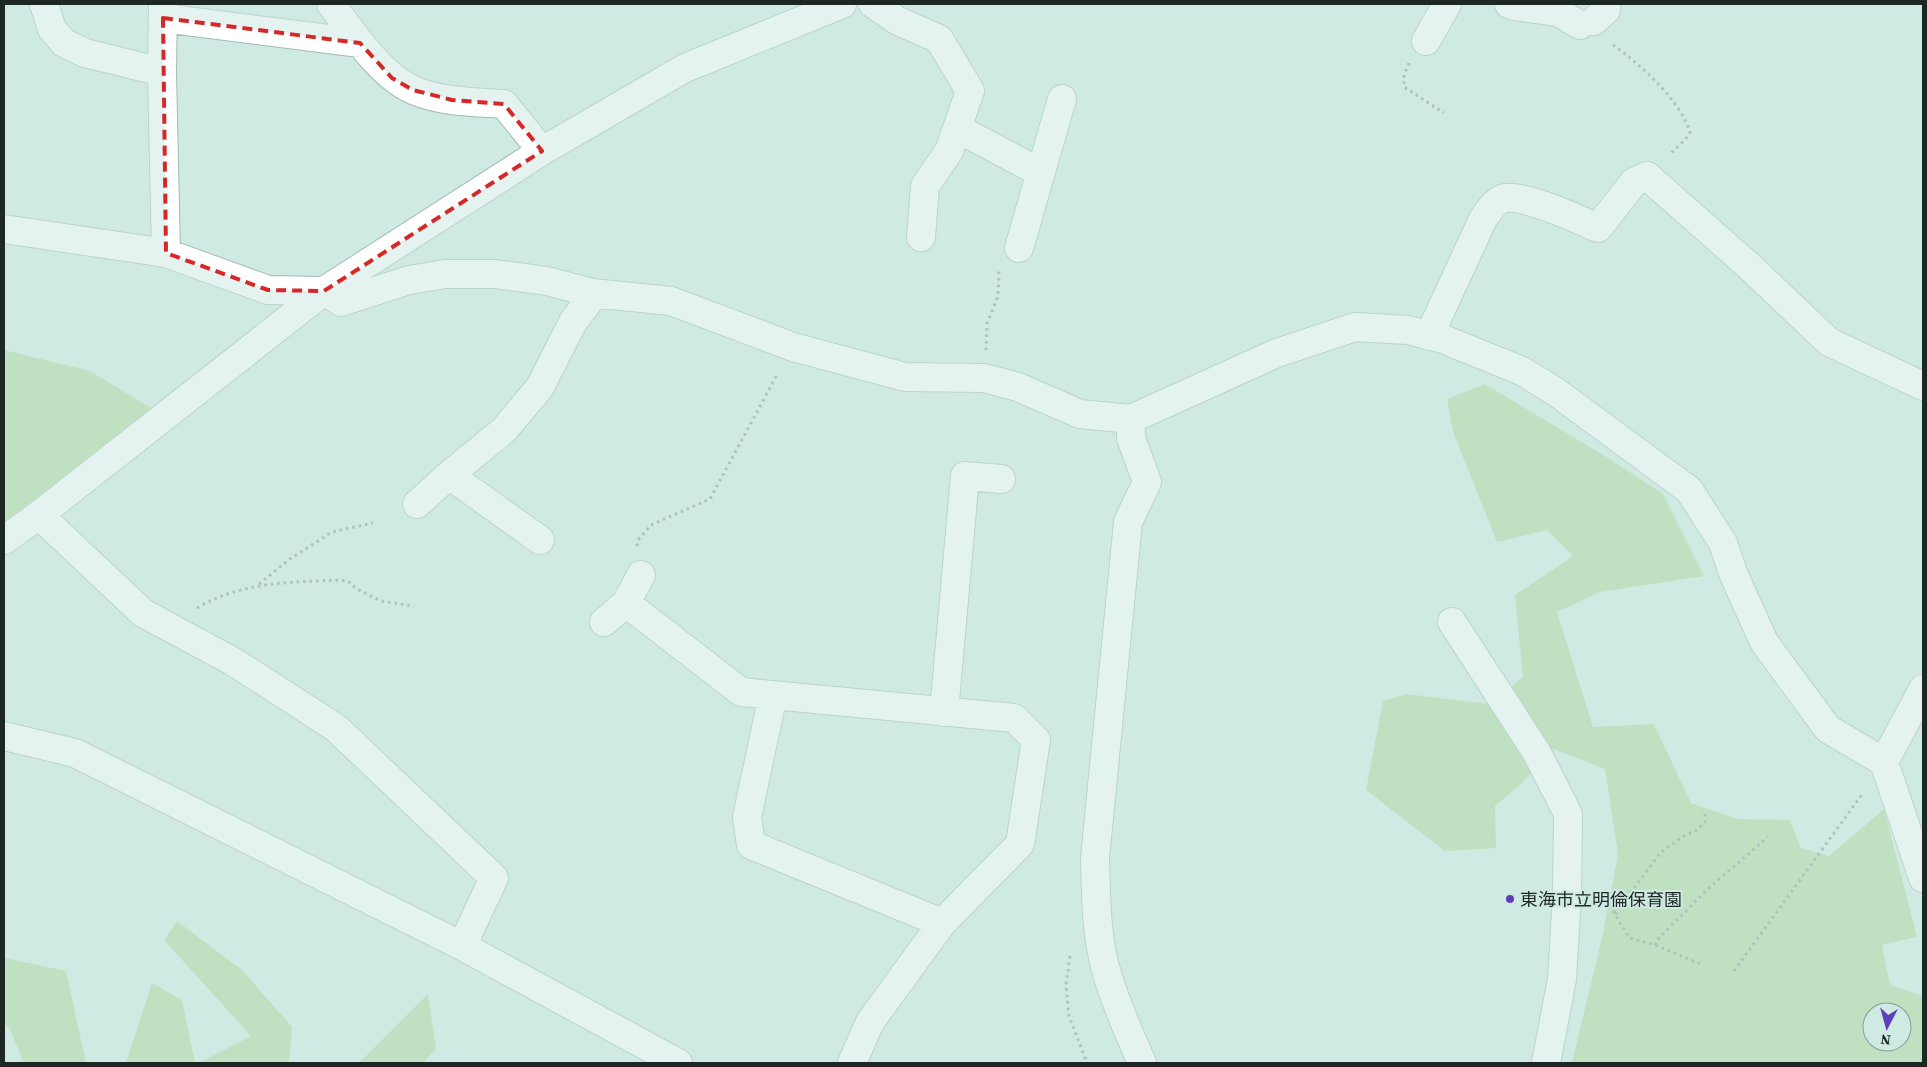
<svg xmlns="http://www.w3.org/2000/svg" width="1927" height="1067" viewBox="0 0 1927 1067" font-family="'Source Serif 4','Noto Sans JP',serif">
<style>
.green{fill:#aed798;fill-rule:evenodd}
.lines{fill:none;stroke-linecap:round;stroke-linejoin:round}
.minor-casing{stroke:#a1bab4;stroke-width:30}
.tertiary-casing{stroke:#a1bab4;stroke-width:30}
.path{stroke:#80938e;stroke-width:3;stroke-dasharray:2.5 4;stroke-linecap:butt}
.minor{stroke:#fff;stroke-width:28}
.tertiary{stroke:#fff;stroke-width:28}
.marked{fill:none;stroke:#d62828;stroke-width:4;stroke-dasharray:10 6;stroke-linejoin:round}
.poi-dot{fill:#5e3fb7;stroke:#cfe9e3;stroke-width:2}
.labels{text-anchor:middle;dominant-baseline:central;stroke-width:4;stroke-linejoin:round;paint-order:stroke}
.poi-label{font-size:18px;fill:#1d2724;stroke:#cfe9e3;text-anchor:start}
</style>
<rect width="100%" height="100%" fill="#cfe9e3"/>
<path class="green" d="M4,350l86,21 61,37 -147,115z
M1485,384l120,72 58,38 41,82 -104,16 -43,20 36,115 61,-3 37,79 47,16 52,1 11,28 28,8 55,-47 33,128 -35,8 8,40 33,11v67h-351l31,-130 15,-79 -13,-85 -52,-20 -33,36 -25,21 1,42 -51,3 -79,-61 17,-89 23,-7 83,10 34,-27 -8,-82 58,-39 -26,-26 -50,12 -44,-110 -6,-33zM1872,1012h30v30h-30z
M177,921l65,49 50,57 -3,36h-90l52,-27 -87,-96z
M4,958l62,13 20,92h-62l-15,-36 -5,-4z
M152,983l30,17 13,63h-69z
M428,994l8,55 -13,14h-64z"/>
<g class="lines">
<g class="minor-casing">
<path id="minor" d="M44,4l8,25 12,14 21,10 77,19
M163,4l-1,68 4,181
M331,4c21,28 50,72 82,86 27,12 62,12 91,14l38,47
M873,4l25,17 41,18 31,52 -21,60 -24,35 -4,51
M1509,4l5,2 44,6 22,13
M163,18l197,25
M1594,21l12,-11v-6
M1426,41l21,-37
M957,128l84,45
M4,229l162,24 102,37 56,1 17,11 68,-22 36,-6h50l52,7 45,12 79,8 122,46 112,30 79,1 34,9 62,27 51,5 146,-66 78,-26 53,3 35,9 79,32 34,21 133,98 34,53 10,30 31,69 64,87 56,33 39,116
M1019,248l43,-149
M1429,336l54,-117c5,-7 12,-19 22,-21 22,-3 72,21 93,30l36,-46 13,-6 102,90 80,76 94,44
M1131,419v19l16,44 -19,40 -33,336c1,39 1,82 13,119 9,30 22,58 34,86
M417,504l32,-29
M39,515l104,98 91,49 102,66 158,150 -32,68
M540,540l-91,-65 55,-45 36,-43 33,-65 15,-20 4,-9
M626,603l115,89 273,26 22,22 -16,104 -78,79 -72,99 -18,41
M604,622l22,-19 15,-28
M1452,622l85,131 31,61 -1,82 -5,83 -16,84
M773,695l-26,122 4,28 191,78
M944,712l21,-236 36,3
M1884,762l39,-73"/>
</g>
<g class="tertiary-casing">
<path id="tertiary" d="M4,540l35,-25 285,-224 218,-140 143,-83 157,-64
M4,736l71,17 387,193 216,117"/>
</g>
<path class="path" d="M1613,45c27,19 67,55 77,87l-5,8 -16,15
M1409,63l-5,12v12l40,26
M986,350l1,-26 11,-28 1,-25
M637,546l1,-6 13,-15 59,-26 68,-126
M259,584l31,-25 42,-27 41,-9
M197,608c43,-26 93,-26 142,-28l9,1 9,8 24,12 33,5
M1597,893l10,4 11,23 12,18 25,7 48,20
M1615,914l45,-61 22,-16 15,-7 8,-8v-9
M1655,945l1,-4 53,-53 59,-51
M1070,956l-4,29 3,31 18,47
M1734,971l129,-178"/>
<use href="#minor" class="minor"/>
<use href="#tertiary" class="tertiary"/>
</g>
<path d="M0 0H1927V1067H0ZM163,18l197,25 32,35 21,12 39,10 52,4 38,47 -218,140 -56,-1 -102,-37z" fill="#cfe9e3" fill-opacity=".55" fill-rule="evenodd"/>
<path class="marked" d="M163,18l197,25 32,35 21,12 39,10 52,4 38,47 -218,140 -56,-1 -102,-37z"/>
<circle class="poi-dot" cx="1510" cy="899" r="5"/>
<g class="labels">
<g class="poi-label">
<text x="1520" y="899">東海市立明倫保育園</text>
</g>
</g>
<rect width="1927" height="1067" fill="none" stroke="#1d2724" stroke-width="10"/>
<g transform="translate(1887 1027) rotate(186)"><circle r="24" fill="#cfe9e3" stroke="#889b97"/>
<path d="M0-4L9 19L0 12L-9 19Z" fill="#5e3fb7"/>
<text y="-8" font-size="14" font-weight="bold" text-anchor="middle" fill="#1d2724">N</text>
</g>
</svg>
